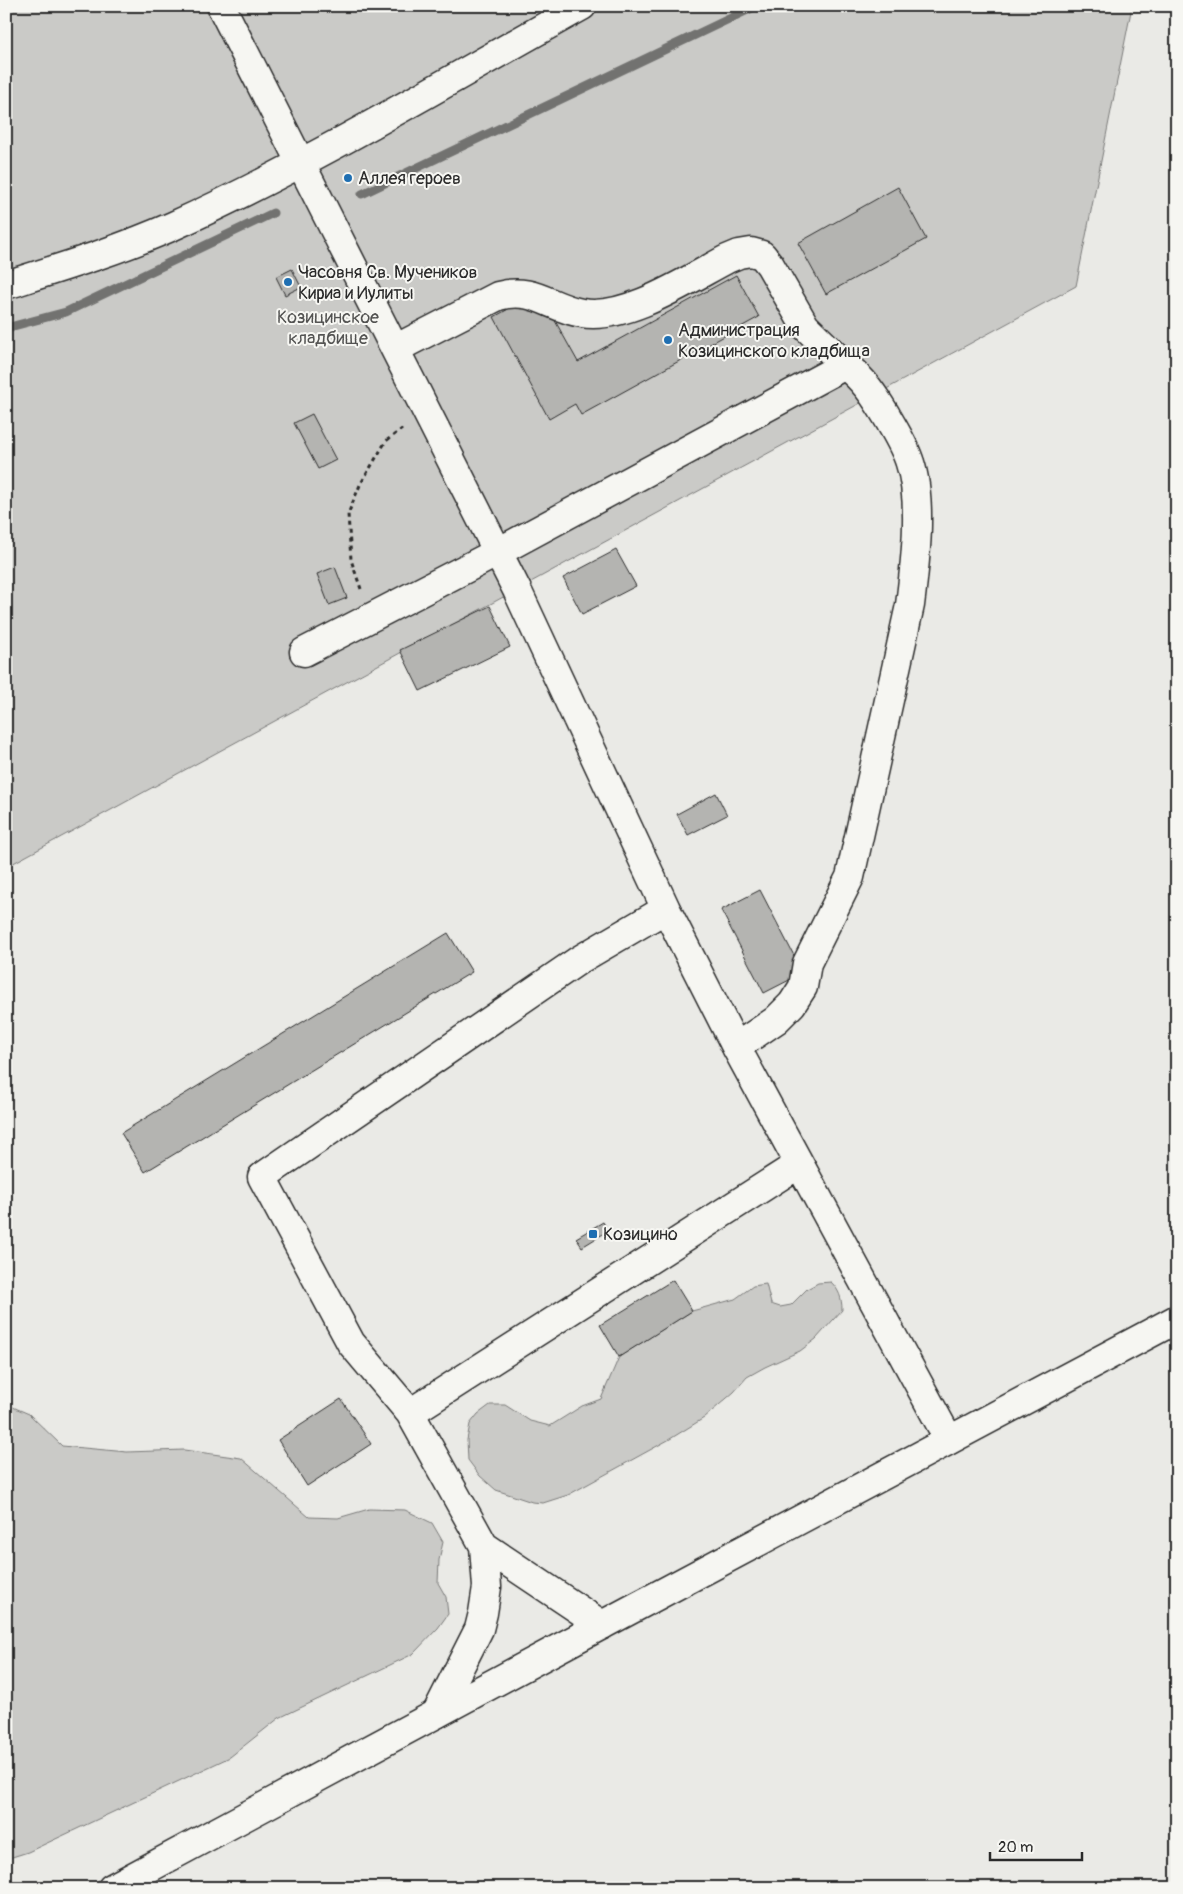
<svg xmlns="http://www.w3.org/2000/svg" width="1183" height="1894" viewBox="0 0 1183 1894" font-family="Pangolin,sans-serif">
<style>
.green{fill:#cacac7;stroke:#7a7a79}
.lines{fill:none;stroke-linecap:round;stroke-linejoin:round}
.stream{stroke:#727270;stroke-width:9}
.building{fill:#b4b4b1;stroke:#2b2b2b}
.minor-casing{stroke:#2b2b2b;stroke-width:31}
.major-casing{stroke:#2b2b2b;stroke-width:31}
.path{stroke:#2b2b2b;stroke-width:3;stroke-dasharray:4 4;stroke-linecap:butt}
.minor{stroke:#f6f6f2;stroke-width:28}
.major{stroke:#f6f6f2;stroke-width:28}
.poi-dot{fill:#1f6fb2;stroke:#f6f6f2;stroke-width:2}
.labels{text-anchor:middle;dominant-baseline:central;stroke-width:4;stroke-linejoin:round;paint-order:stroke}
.poi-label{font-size:18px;fill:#2b2b2b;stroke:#f6f6f2;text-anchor:start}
.park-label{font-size:18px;fill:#535352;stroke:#f6f6f2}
</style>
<rect width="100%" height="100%" fill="#eaeae6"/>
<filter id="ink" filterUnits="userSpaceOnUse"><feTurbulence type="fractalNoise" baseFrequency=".02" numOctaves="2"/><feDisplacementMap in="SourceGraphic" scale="10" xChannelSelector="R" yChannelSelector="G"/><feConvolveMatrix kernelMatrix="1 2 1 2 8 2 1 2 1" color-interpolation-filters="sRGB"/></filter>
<g filter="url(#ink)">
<path class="green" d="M6,6h1126l-56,280 -1070,581z
M831,1282c8,8 11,16 11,28l-26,29 -16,12 -35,16 -18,10 -13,15 -30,26 -34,21 -102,56 -25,8 -11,-1 -36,-12 -16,-14 -12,-16 -1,-20 3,-16 8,-10 12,-9h15l25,16 20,5 32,-20 19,-7 18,-42 73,-46 43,-12 18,-13 13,-2 5,20 9,3 11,-2 16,-16 11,-6z
M6,1404l23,10 33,32 65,6 57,-2 57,8 68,59 29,1 31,-9 36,1 27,13 11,19 -4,18 -1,23 8,14 2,17 -10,14 -25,26 -134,64 -49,39 -202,95 -19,6 -3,-1z"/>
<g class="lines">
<path class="stream" d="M362,194l394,-188
M6,328l60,-16 207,-99"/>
</g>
<path class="building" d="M898,187l28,52 -100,55 -28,-51z
M292,269l9,18 -16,8 -9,-18z
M736,275l23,42 -178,98 -6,-11 -26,15 -55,-102 45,-25 39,70z
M312,414l24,46 -18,9 -24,-46z
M616,550l20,36 -54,28 -19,-36z
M335,567l12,31 -18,7 -12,-31z
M490,606l20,41 -90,44 -20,-41z
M716,793l11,22 -39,20 -11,-21z
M760,890l43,83 -39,20 -43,-83z
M448,933l24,39 -327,200 -24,-39z
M603,1222l5,9 -26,16 -6,-9z
M673,1280l19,31 -73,46 -19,-32z
M341,1399l30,45 -64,42 -29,-46z"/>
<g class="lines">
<g class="minor-casing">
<path id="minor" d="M221,6l296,584 149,319 70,138 213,393
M6,285c57,-18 113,-35 167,-59 141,-64 274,-145 409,-220
M395,349l103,-53c36,-10 52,12 84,17 44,8 107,-34 145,-54l12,-5 12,-2 11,3 8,10 35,61 40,39
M304,652l194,-100 347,-187c19,15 29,30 41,50 9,16 19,31 24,48 13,39 5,102 0,142l-60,272 -43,86 -4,24 -11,17 -16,16 -40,27
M410,1413l-59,-70 -89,-166 317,-217 87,-51
M484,1546l118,79
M436,1714l43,-85 4,-16 4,-26 -3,-41 -74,-133 389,-249"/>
</g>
<g class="major-casing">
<path id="major" d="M112,1888l490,-263 575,-306"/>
</g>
<path class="path" d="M361,589l-10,-29 -3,-46 12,-29 26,-44 16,-12"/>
<use href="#minor" class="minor"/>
<use href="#major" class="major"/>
</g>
</g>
<g class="poi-dot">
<circle cx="348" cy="178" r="5"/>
<circle cx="288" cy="282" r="5"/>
<circle cx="668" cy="340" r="5"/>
<rect x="588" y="1229" width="10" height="10" rx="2.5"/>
</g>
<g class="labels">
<g class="poi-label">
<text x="358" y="178">Аллея героев</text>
<text x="298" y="272">Часовня Св. Мучеников<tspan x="298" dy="21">Кириа и Иулиты</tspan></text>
<text x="678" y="330">Администрация<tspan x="678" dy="21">Козицинского кладбища</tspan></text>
<text x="603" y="1234">Козицино</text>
</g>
<g class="park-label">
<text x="328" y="317">Козицинское<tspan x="328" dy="21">кладбище</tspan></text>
</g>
</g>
<rect width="1183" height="1894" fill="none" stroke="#f6f6f2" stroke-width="25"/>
<rect x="12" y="12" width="1158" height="1869" fill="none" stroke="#2b2b2b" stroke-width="2" filter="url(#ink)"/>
<path d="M990 1852v8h92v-8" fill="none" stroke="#2b2b2b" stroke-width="2.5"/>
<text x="998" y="1852" font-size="15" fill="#2b2b2b" stroke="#f6f6f2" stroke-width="4" paint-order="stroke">20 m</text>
</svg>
